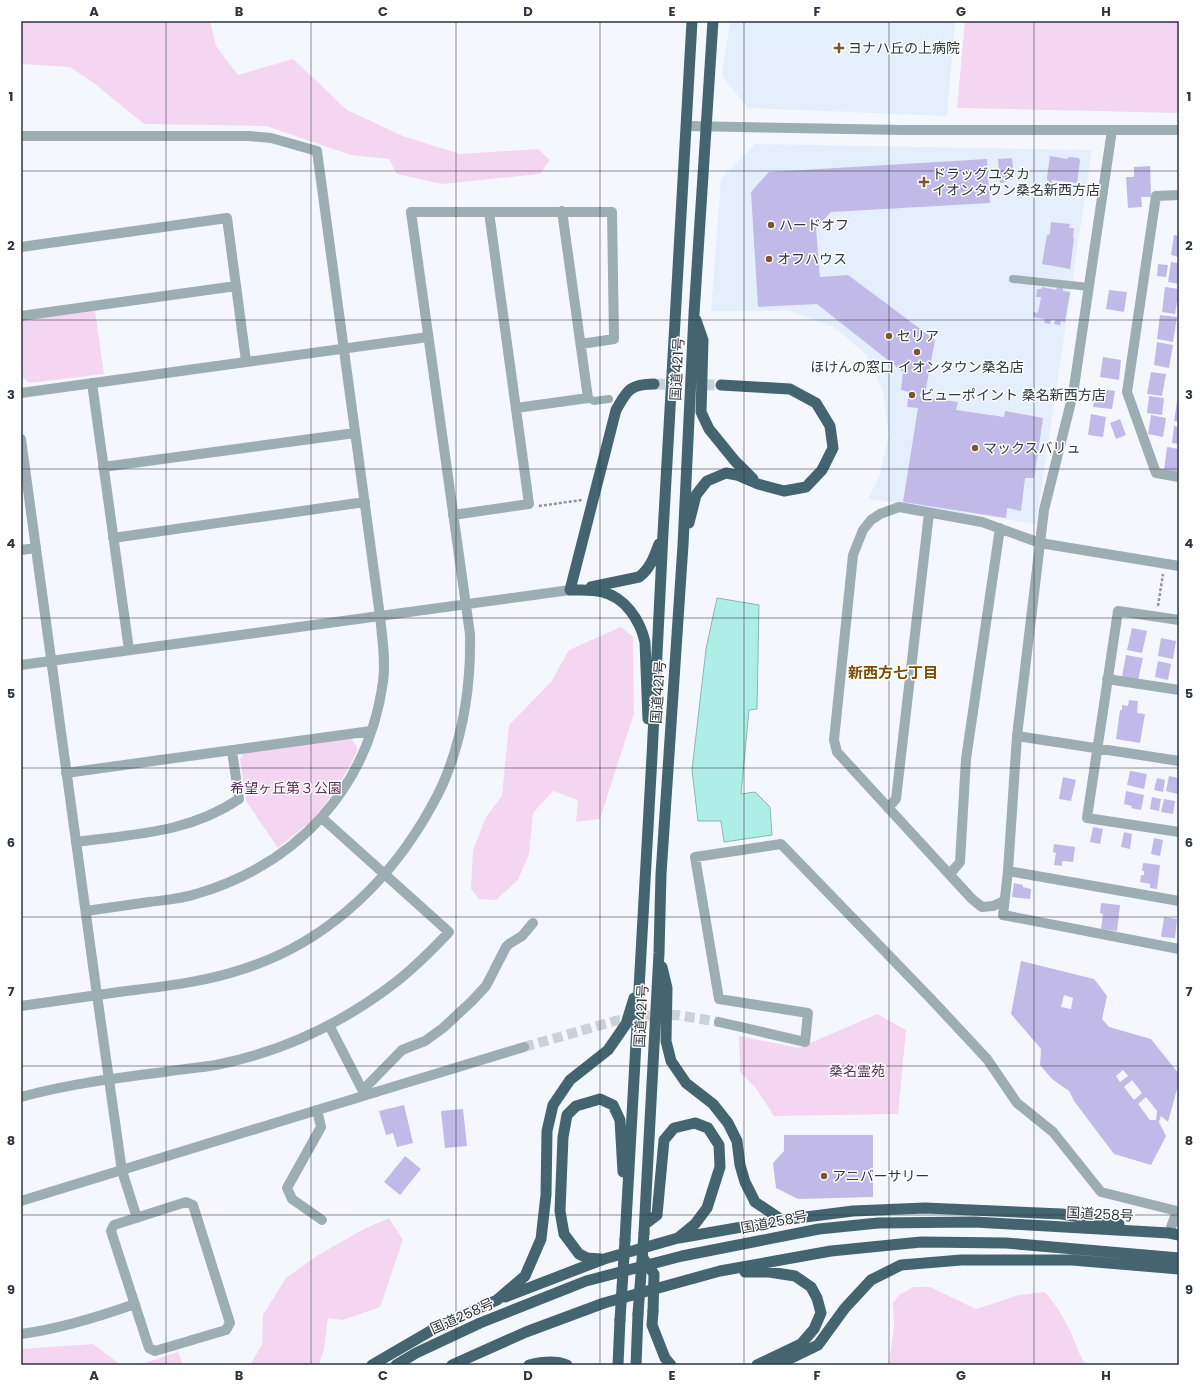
<svg xmlns="http://www.w3.org/2000/svg" width="1200" height="1386" viewBox="0 0 1200 1386" font-family="Poppins,'Noto Sans JP',sans-serif">
<style>
.built{fill:#e4eefc}
.green{fill:#f4d6f3}
.water{fill:#afeee7;stroke:#88b6b5}
.building{fill:#c1bae8;fill-rule:evenodd}
.lines{fill:none;stroke-linecap:round;stroke-linejoin:round}
.minor-tunnel{stroke:#ccd1d8;stroke-width:10;stroke-dasharray:10 5;stroke-linecap:butt}
.trunk-tunnel{stroke:#ccd1d8;stroke-width:11;stroke-dasharray:11 5.5;stroke-linecap:butt}
.path{stroke:#8f959d;stroke-width:2.5;stroke-dasharray:3 2;stroke-linecap:butt}
.service{stroke:#9dadb4;stroke-width:8}
.minor{stroke:#9dadb4;stroke-width:10}
.tertiary{stroke:#9dadb4;stroke-width:10}
.trunk{stroke:#446570;stroke-width:11}
.trunk-bridge{stroke:#446570;stroke-width:11}
.grid{fill:none;stroke:#2d3540;stroke-width:1;stroke-opacity:0.55}
.poi-dot{fill:#7a582f;stroke:#fff;stroke-width:1.5}
.labels{text-anchor:middle;dominant-baseline:central;stroke-width:3;stroke-linejoin:round;paint-order:stroke}
.poi-label{font-size:14px;fill:#2d3540;stroke:#fff;text-anchor:start}
.street-label{font-size:14px;fill:#2d3540;stroke:#fff}
.park-label{font-size:14px;fill:#5b2d5c;stroke:#fff}
.neighbourhood-label{font-size:15px;font-weight:bold;fill:#7a4b00;stroke:#fff}
.neatline{fill:none;stroke:#2d3540;stroke-width:1.5}
.grid-label{font-size:13px;text-anchor:middle;font-weight:bold;fill:#2d3540}
</style>
<rect width="100%" height="100%" fill="#f4f8fe"/>
<path class="built" d="M730,21h225l-8,95 -199,-8 -26,-32z
M755,144l337,6 -56,374 -168,-25 11,-22 10,-42 -6,-43 -16,-37 -33,-28 -45,-16h-78l10,-132z"/>
<path class="green" d="M21,21h189l6,25 22,29 55,-16 54,51 56,26 57,18 78,-5 12,11 -10,14 -98,10 -45,-10 -8,-15 -38,-4 -85,-29 -122,-2 -49,-40 -25,-17 -49,-3z
M965,21h214v92l-222,-5z
M95,311l9,63 -75,9 -7,-6 -1,-56z
M621,627l12,10 1,76 -34,106 -24,3 2,-22 -25,-9 -20,22 -4,41 -11,26 -22,20 -17,-1 -8,-10 2,-39 13,-33 16,-21 7,-71 42,-43 18,-32z
M351,738l7,11c-11,23 -24,46 -42,66 -11,12 -25,22 -38,33l-32,-47 -6,-42 4,-6z
M877,1014l29,16 -8,84 -124,2 -19,-29 -15,-15 -1,-36 60,12z
M389,1218l14,22 -23,67 -37,13 -15,-2 -4,31 -5,16h-69l12,-20 1,-30 23,-37 32,-23 46,-26z
M914,1287h16l46,22 43,-14 26,-3c13,15 21,29 29,48 4,9 6,17 12,25h-197l5,-38 -1,-24 7,-9z
M93,1344l28,21h-100v-16z
M178,1352l5,13 -42,-1z"/>
<path class="water" d="M717,598l42,7 -2,104 -8,1 -8,84 14,-2 15,15 2,28 -48,7 -3,-21h-23l-6,-51 14,-121z"/>
<path class="building" d="M1050,156l17,3 2,-2 10,1 1,3 -3,22 -25,-3v3l-4,-1 -1,-4z
M1012,158l2,21 -8,1v2l-6,1 -2,-24z
M987,159l3,44 -159,9 -15,16 4,49 28,-2 87,65 -10,54 -5,-1v4l38,5 -2,8 48,7 1,-6 38,7 -9,60h-9l-4,33 -14,-3 -1,10 -103,-16 15,-94 -11,-1 2,-15 -8,-2 2,-18 -86,-68 -59,3 -7,-115 18,-20z
M1150,166l1,31h-10l1,10 -14,1 -2,-31h8v-10z
M1051,222l19,2 -1,4h5l-1,9 1,1 -4,31 -28,-5 5,-29 3,-1z
M1174,235l5,1v21l-8,-2z
M1171,262l8,1v21l-11,-2z
M1158,264l10,1 -2,12 -9,-1z
M1042,287l14,3 1,-3 6,1v3l7,1 -5,30 -4,-1 -1,4 -6,-1 1,-4h-4l-1,4 -6,-1 1,-4 -12,-2v-5l5,1 3,-16h-5l1,-8h4z
M1165,287l14,2v14l-2,-1 -2,12 -13,-2z
M1109,290l18,2 -3,20 -18,-3z
M1160,315l17,2 -4,25 -16,-3z
M1157,342l16,3 -4,23 -15,-3z
M1103,357l18,3 -2,20 -19,-3z
M1151,372l15,2 -4,22 -15,-2z
M1096,388l19,3 -3,18 -19,-2z
M1149,396l15,2 -2,17 -15,-2z
M1177,402h2v20l-5,-1z
M1091,414l15,3 -3,20 -15,-2z
M1151,415l15,3 -3,19 -15,-3z
M1120,419l6,16 -10,4 -6,-16z
M1174,426l5,1v17l-7,-1z
M1167,447l12,2v23l-15,-2z
M1132,628l15,3 -5,22 -15,-3z
M1161,638l15,3 -3,18 -15,-3z
M1126,655l17,3 -5,22 -16,-3z
M1158,661l13,3 -3,16 -13,-3z
M1129,700l9,1 -1,12 8,1 -5,29 -24,-4 4,-29h2v-5l6,1z
M1130,771l17,3 -3,15 -17,-4z
M1169,776l10,2 -1,16 -12,-3z
M1063,777l13,3 -5,21 -12,-2z
M1157,778l8,2 -2,12 -9,-2z
M1126,791l18,4 -3,15 -10,-2 1,-2 -8,-2z
M1152,797l9,2 -2,12 -9,-2z
M1164,799l11,2 -2,13 -12,-2z
M1093,827l10,2 -3,15 -10,-2z
M1124,832l8,2 -2,15 -9,-2z
M1154,838l9,2 -3,16 -9,-2z
M1054,844l21,3 -2,15 -11,-1v5l-8,-1 2,-12 -3,-1z
M1143,863l17,2 -3,24 -7,-1v-4l-10,-2 1,-7h3v-4h-2z
M1014,883l9,2v2l8,2 -1,10 -18,-2z
M1101,903l19,2 -3,26 -16,-2 2,-15 -3,-1z
M1164,917l13,2 -2,19 -14,-1z
M1021,961l73,18 13,17 -5,23 7,8 42,12 28,35v8l-11,40 -7,-6 -2,6 7,14 -15,29 -37,-11 -40,-53 -5,-10 -17,-12 -12,-14 1,-16 -30,-35zM1064,995l9,3 -2,11 -10,-2zM1123,1070l5,6 -8,6 -4,-6zM1132,1080l10,13 -8,7 -10,-13zM1146,1097l11,14 -1,9h-6l-12,-16z
M404,1105l9,38 -16,4 -4,-14 -7,2 -7,-24z
M463,1109l4,37 -22,2 -4,-37z
M784,1135h89v62l-75,2 -22,-11 -3,-25 11,-12z
M405,1156l16,13 -21,26 -16,-13z"/>
<g class="lines">
<path class="minor-tunnel" d="M524,1047l91,-26 28,-5 34,-1 42,7"/>
<path class="trunk-tunnel" d="M654,384l67,1"/>
<path class="path" d="M539,506l43,-6
M1158,606l5,-32"/>
<path class="service" d="M1013,279l76,8
M588,398l6,3 15,-2"/>
<path class="minor" d="M21,136h228l22,2 46,13 63,465c2,21 6,44 3,66 -15,106 -85,182 -187,212 -15,5 -31,6 -47,8 -21,3 -42,6 -63,9
M1179,195l-23,1 -29,196 29,81 23,4
M411,212h201l2,127 -33,5
M21,247l206,-29 19,143
M21,316l215,-30
M92,383l37,267
M516,408l72,-10 -26,-187
M103,467l252,-34
M453,515l76,-11 -40,-292
M113,538l252,-36
M21,550l15,-2
M1179,620l-61,-9 -31,207 92,14
M1107,679l72,11
M1017,736l162,25
M66,773l305,-42
M888,808l8,-9 33,-286
M76,842c58,-8 113,-9 163,-43l-7,-48
M1008,871l171,30
M950,874l10,-12 6,-103 34,-231
M1004,901l-11,5 -11,1 -10,-8 -135,-147 -3,-12 19,-185 10,-25 8,-10 9,-6 19,-7 83,15 58,21 139,23
M1003,915l176,34
M719,1022l86,20 3,-29 -89,-14 -24,-142 86,-13 150,155 56,60 30,44 36,29 48,60 76,19 -8,22
M329,1025l36,70
M363,1090l39,-40 23,-9 18,-13 29,-27 14,-15 20,-39 3,-3 13,-8 11,-13
M376,1092l148,-45
M21,1097c47,-13 95,-19 143,-25 17,-3 35,-4 52,-7 65,-13 127,-42 180,-83 19,-15 36,-32 53,-50l-127,-114
M317,1110l4,17 -34,61 5,11 30,21
M122,1171l15,47
M186,1202l7,3 37,118 -4,7 -71,21 -6,-3 -38,-117 3,-6z
M21,1334c39,-5 77,-17 114,-30"/>
<path class="tertiary" d="M686,126l218,4h275
M21,393l407,-56
M21,439l76,556 25,176
M21,665l549,-75
M1003,915l5,-44 9,-135 27,-226 29,-116 39,-264
M21,1006c35,-5 70,-10 105,-15 40,-5 79,-9 117,-22 77,-24 139,-80 180,-148 9,-15 18,-31 24,-47 17,-44 24,-94 23,-140l-59,-422
M21,1201l355,-109"/>
<path class="trunk" d="M696,320l7,20 -2,72 8,17 26,32 18,18
M689,523l7,-28 11,-14 19,-8 11,2 21,9 26,7 22,-4 16,-17 11,-22 -3,-22 -14,-23 -26,-14 -69,-4
M591,587l48,-10c11,-8 15,-20 20,-33
M570,590l46,-180c11,-19 13,-26 38,-26
M570,590c11,0 22,-1 32,2 23,5 38,28 43,50l3,77
M662,967l5,21 -1,53 5,20 15,22 27,21 15,19 9,18 3,24 5,17 10,20 27,18 71,-9 72,-3 137,6 57,10
M644,1233l15,-280 2,-79 22,-329 11,-231 19,-293
M679,1238l103,-18
M625,1240l27,-484 11,-223 29,-512
M601,1259l-14,-1 -8,-4 -15,-20 -4,-23 3,-74 4,-22 9,-9 24,-7 13,6 7,15 3,52
M745,1272h24l26,4 16,11 6,11 4,15 -7,16 -13,15 -44,21
M505,1297l99,-38 74,-21 17,-14 12,-16 13,-41 -1,-22 -11,-17 -13,-5 -21,5 -10,12 -7,75 -12,9
M653,1311l-1,14 13,33 6,7
M372,1365l67,-39 58,-26 28,-24 16,-37 5,-44 1,-64 6,-26 17,-25 38,-30 18,-26 8,-26
M396,1365l20,-12 64,-30 106,-42 96,-25 137,-27 59,-6 97,-1 194,11 10,2
M452,1365l74,-33 78,-29 116,-32 111,-20 90,-9 85,1 173,15
M529,1365c12,-3 26,-5 38,0
M618,1365l2,-45
M636,1365l2,-51
M777,1365l41,-20 27,-37 26,-28 30,-15 60,-5h111l107,9"/>
<path class="trunk-bridge" d="M643,1258l11,16 -1,37
M638,1314l6,-81
M620,1320l5,-80"/>
</g>
<path class="grid" d="M166,21v1344M311,21v1344M456,21v1344M600,21v1344M744,21v1344M889,21v1344M1034,21v1344M21,171h1158M21,320h1158M21,469h1158M21,618h1158M21,768h1158M21,917h1158M21,1066h1158M21,1215h1158"/>
<g class="poi-dot">
<path d="M837 42h4v4h4v4h-4v4h-4v-4h-4v-4h4z"/>
<path d="M922 176h4v4h4v4h-4v4h-4v-4h-4v-4h4z"/>
<circle cx="771" cy="225" r="4"/>
<circle cx="769" cy="259" r="4"/>
<circle cx="889" cy="336" r="4"/>
<circle cx="917" cy="352" r="4"/>
<circle cx="912" cy="395" r="4"/>
<circle cx="975" cy="448" r="4"/>
<circle cx="824" cy="1176" r="4"/>
</g>
<g class="labels">
<g class="poi-label">
<text x="848" y="48">ヨナハ丘の上病院</text>
<text x="932" y="174">ドラッグユタカ<tspan x="932" dy="16">イオンタウン桑名新西方店</tspan></text>
<text x="779" y="225">ハードオフ</text>
<text x="777" y="259">オフハウス</text>
<text x="897" y="336">セリア</text>
<text x="917" y="367" text-anchor="middle">ほけんの窓口 イオンタウン桑名店</text>
<text x="920" y="395">ビューポイント 桑名新西方店</text>
<text x="983" y="448">マックスバリュ</text>
<text x="832" y="1176">アニバーサリー</text>
</g>
<g class="street-label">
<text transform="translate(677 369) rotate(-87)">国道421号</text>
<text transform="translate(658 692) rotate(-86)">国道421号</text>
<text transform="translate(641 1016) rotate(-87)">国道421号</text>
<text transform="translate(1100 1214) rotate(3)">国道258号</text>
<text transform="translate(774 1222) rotate(-11)">国道258号</text>
<text transform="translate(462 1316) rotate(-24)">国道258号</text>
</g>
<g class="park-label">
<text x="286" y="788">希望ヶ丘第３公園</text>
<text x="857" y="1071">桑名霊苑</text>
</g>
<g class="neighbourhood-label">
<text x="893" y="672">新西方七丁目</text>
</g>
</g>
<rect width="1200" height="1386" fill="none" stroke="#ffffff" stroke-width="44"/>
<rect x="22" y="22" width="1156" height="1342" class="neatline"/>
<g class="grid-label">
<text x="94" y="16">A</text>
<text x="239" y="16">B</text>
<text x="383" y="16">C</text>
<text x="528" y="16">D</text>
<text x="672" y="16">E</text>
<text x="817" y="16">F</text>
<text x="961" y="16">G</text>
<text x="1106" y="16">H</text>
<text x="11" y="101">1</text>
<text x="1189" y="101">1</text>
<text x="11" y="250">2</text>
<text x="1189" y="250">2</text>
<text x="11" y="399">3</text>
<text x="1189" y="399">3</text>
<text x="11" y="548">4</text>
<text x="1189" y="548">4</text>
<text x="11" y="698">5</text>
<text x="1189" y="698">5</text>
<text x="11" y="847">6</text>
<text x="1189" y="847">6</text>
<text x="11" y="996">7</text>
<text x="1189" y="996">7</text>
<text x="11" y="1145">8</text>
<text x="1189" y="1145">8</text>
<text x="11" y="1294">9</text>
<text x="1189" y="1294">9</text>
<text x="94" y="1380">A</text>
<text x="239" y="1380">B</text>
<text x="383" y="1380">C</text>
<text x="528" y="1380">D</text>
<text x="672" y="1380">E</text>
<text x="817" y="1380">F</text>
<text x="961" y="1380">G</text>
<text x="1106" y="1380">H</text>
</g>
</svg>
